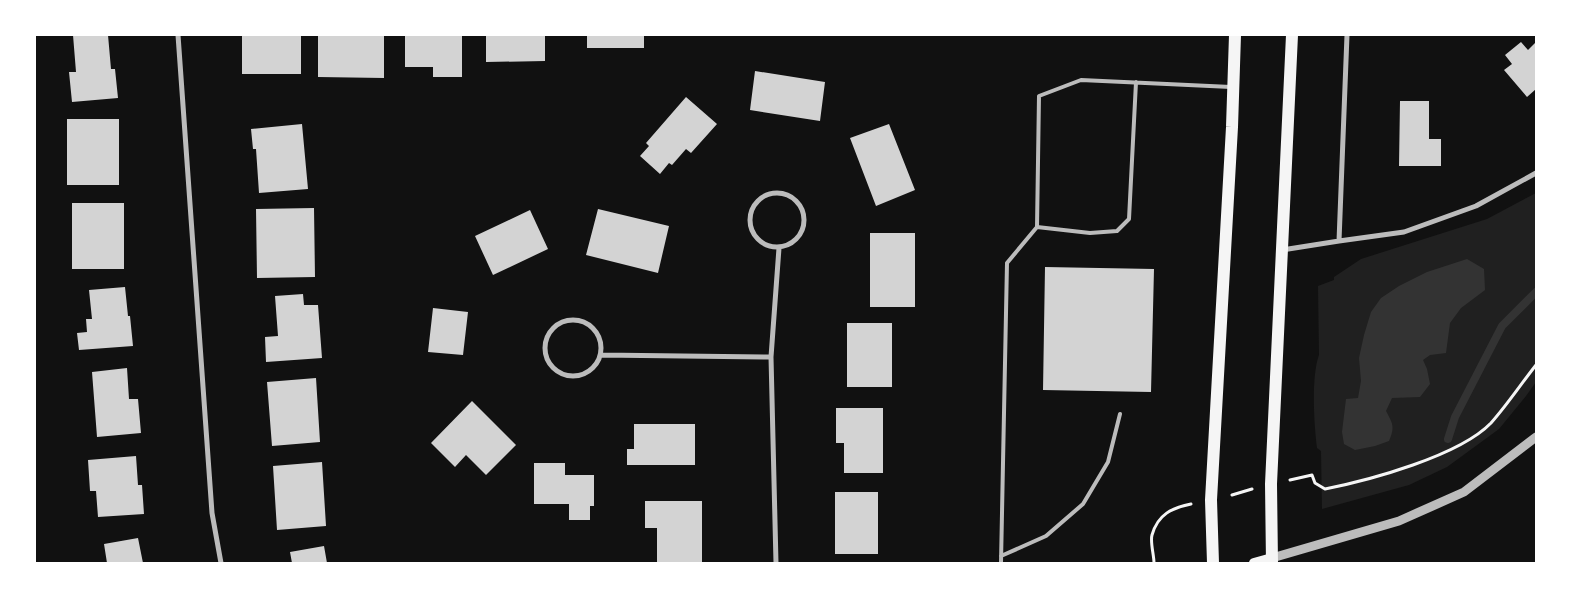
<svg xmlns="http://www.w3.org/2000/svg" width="1571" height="598" viewBox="0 0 1571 598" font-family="'Public Sans',sans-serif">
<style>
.green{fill:#202020}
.water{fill:#333}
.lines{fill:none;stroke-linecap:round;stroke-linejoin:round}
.stream{stroke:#333;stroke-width:8}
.building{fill:#d3d3d3}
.path{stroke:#f5f5f5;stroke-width:3}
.service{stroke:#bcbcbc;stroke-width:4}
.minor{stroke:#bcbcbc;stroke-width:5}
.tertiary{stroke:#bcbcbc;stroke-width:9}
.secondary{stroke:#f5f5f5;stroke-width:10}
.primary{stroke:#f5f5f5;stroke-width:12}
</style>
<rect width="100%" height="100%" fill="#111"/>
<path class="green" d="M1536,193v189l-10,14 -27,33 -52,38 -38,18 -87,24 -1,-58 -4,-3c-3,-24 -6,-71 2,-93l-1,-69 16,-6v-3l27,-18 126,-40z"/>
<path class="water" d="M1467,259l17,10 1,21 -24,18 -11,15 -4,30 -16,2 -7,5 4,9 3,15 -10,13 -28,1 -6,13c7,13 9,16 3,30l-14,5 -20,4 -11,-6 -2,-12 4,-33 12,-1 3,-17 -2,-23 5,-23 7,-23 10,-14 18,-12 28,-14z"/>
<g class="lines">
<path class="stream" d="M1448,439l7,-22 47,-91 34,-34"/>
</g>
<path class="building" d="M73,35h35l3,34h4l3,29 -46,4 -3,-30h7z
M242,35h59v39h-59z
M318,35h66v43l-66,-1z
M405,35h57v42h-29v-10h-28z
M486,35h59v26l-59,1z
M587,35h57v13h-57z
M1521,42l7,8 8,-8v47l-9,8 -23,-27 8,-6 -7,-9z
M755,71l70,11 -5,39 -70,-11z
M686,97l31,27 -26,29 -5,-4 -14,16 -3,-2 -9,11 -20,-18 9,-10 -3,-3z
M1400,101h29v38h12v27h-42z
M67,119h52v66h-52z
M302,124l6,65 -49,4 -3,-44h-3l-2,-20z
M889,124l26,66 -39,16 -26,-68z
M72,203h52v66h-52z
M314,208l1,69 -58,1 -1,-69z
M598,209l71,17 -11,47 -72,-18z
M530,210l18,39 -55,26 -18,-39z
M870,233h45v74h-45z
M1045,267l109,2 -3,123 -108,-2z
M125,287l3,29h2l3,30 -54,4 -2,-17 10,-1 -1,-13h6l-3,-29z
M303,294l1,11h14l4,53 -56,4 -1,-25 13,-1 -3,-40z
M433,308l35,4 -5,43 -35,-3z
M847,323h45v64h-45z
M127,368l2,31h9l3,34 -44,4 -5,-65z
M316,378l4,64 -48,4 -5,-64z
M472,401l44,44 -30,30 -20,-20 -11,12 -24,-24z
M836,408h47v65h-39v-30h-8z
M634,424h61v41h-68v-16h7z
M136,456l2,29h4l2,29 -46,3 -2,-26h-6l-2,-31z
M322,462l4,64 -49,4 -4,-64z
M534,463h31v12h29v31h-4v14h-21v-16h-35z
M835,492h43v62h-43z
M645,501h57v61h-45v-34h-12z
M138,538l5,25h-36l-3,-19z
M324,546l3,17h-35l-2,-11z"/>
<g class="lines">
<path class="path" d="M1290,480l22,-5 3,8 10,6c45,-9 134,-33 166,-66 16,-18 30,-39 45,-58
M1232,495l20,-6
M1154,563c0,-8 -4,-21 -2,-28 6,-21 20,-27 39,-31"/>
<path class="service" d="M1037,227l53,6 27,-2 12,-12 7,-137
M1001,556l45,-20 37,-32 25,-42 12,-48
M1001,563l6,-300 30,-36 2,-131 42,-16 150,7"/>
<path class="minor" d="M178,35l34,478 9,50
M750 220a27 27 0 1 1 54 0a27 27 0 1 1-54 0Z
M1339,241l8,-206
M1282,250l57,-9 65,-9 72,-26 60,-33
M545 348a28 28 0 1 1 56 0a28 28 0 1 1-56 0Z
M601,355l170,2
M776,563l-5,-206 8,-109"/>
<path class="tertiary" d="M1272,558l127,-37 65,-29 72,-55"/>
<path class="secondary" d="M1254,563l18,-5"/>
<path class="primary" d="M1213,563l-2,-63 21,-373 3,-92
M1272,563l-1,-79 21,-449"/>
</g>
<rect width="1571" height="598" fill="none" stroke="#ffffff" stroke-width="72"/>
</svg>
